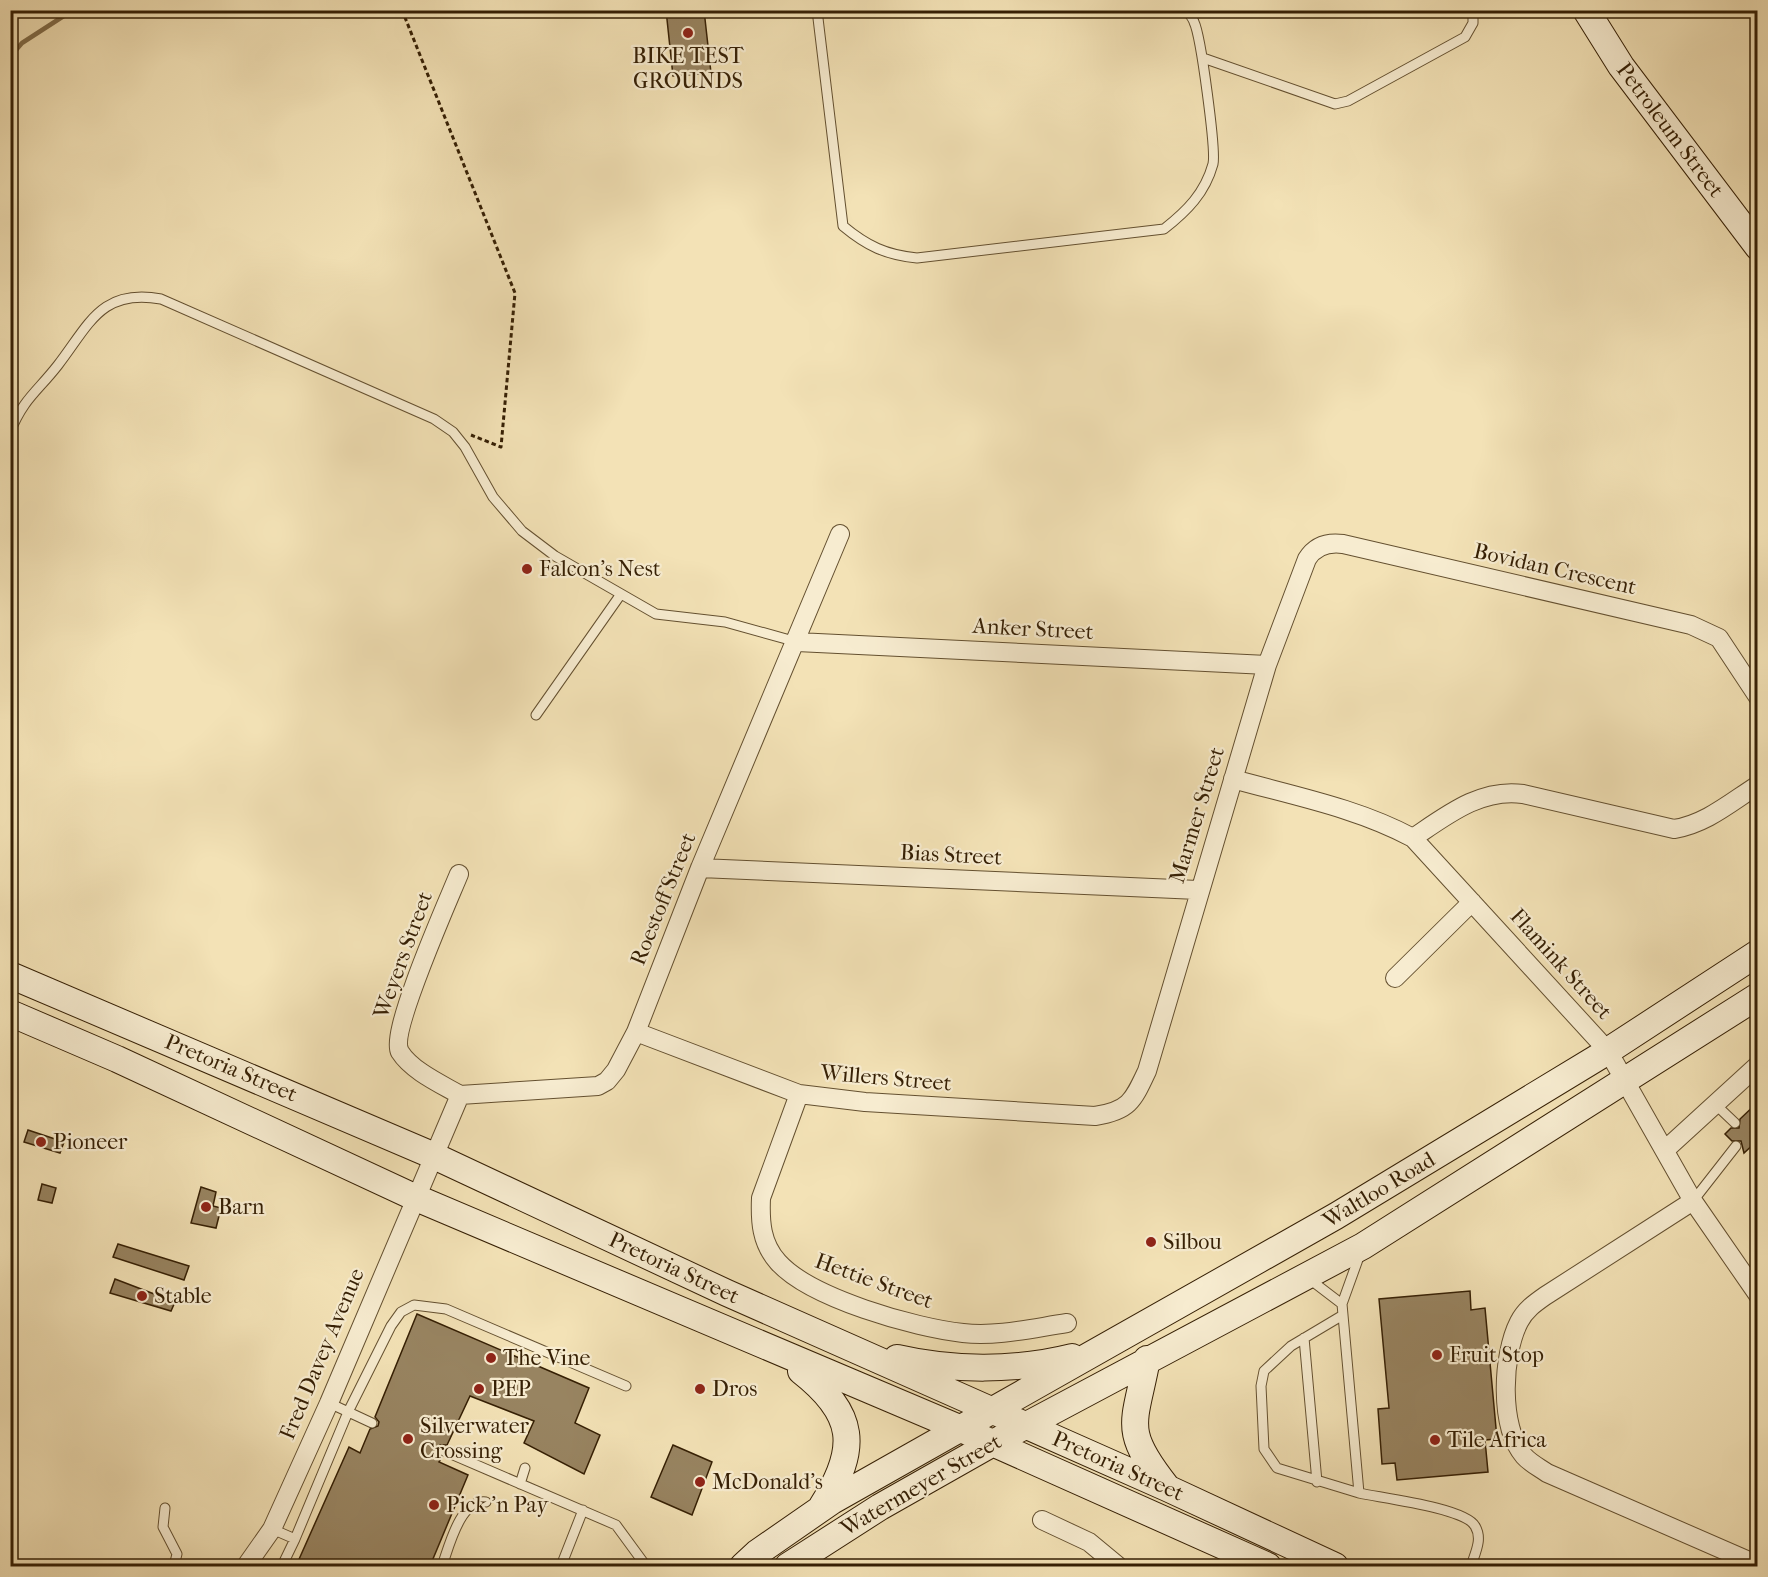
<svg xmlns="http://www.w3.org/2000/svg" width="1768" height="1577" viewBox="0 0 1768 1577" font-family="'IM FELL French Canon',serif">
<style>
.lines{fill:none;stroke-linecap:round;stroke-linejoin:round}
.stream{stroke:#806c4a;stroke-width:4.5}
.building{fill:#988461;stroke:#351f04;stroke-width:1.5}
.lane-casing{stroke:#645030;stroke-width:11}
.street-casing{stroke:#645030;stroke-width:20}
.secondary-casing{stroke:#351f04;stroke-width:28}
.path{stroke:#351f04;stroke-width:3;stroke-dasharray:4.5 3;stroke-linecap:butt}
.lane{stroke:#f7ecd0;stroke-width:9}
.street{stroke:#f7ecd0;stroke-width:18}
.secondary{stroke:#f7ecd0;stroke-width:26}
.poi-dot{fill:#8f2418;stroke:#f7ecd0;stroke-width:2}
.labels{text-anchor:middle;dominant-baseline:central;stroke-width:4.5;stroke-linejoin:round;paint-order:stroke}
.poi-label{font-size:22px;fill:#351f04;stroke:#f7ecd0;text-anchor:start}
.street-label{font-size:22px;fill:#351f04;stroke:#f7ecd0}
</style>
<rect width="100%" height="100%" fill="#f3e2b6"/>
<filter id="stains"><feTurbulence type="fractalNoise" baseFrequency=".00333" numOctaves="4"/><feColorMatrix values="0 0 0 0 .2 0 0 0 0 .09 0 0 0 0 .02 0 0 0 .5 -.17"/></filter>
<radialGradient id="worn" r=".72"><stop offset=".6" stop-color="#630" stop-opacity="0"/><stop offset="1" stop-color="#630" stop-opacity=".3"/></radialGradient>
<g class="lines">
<path class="stream" d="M10,57l12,-14 51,-33"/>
</g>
<path class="building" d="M666,10h38l7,63 -38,3z
M1758,1102v38l-14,13 -3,-12h-9l-7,-7 6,-6h8l1,-9z
M28,1130l36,12 -4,11 -36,-11z
M42,1184l14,4 -4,15 -14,-3z
M201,1187l15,5 -3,14 8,2 -5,20 -25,-5z
M118,1244l71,22 -5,14 -71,-23z
M115,1279l60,23 -4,9 -61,-18z
M1470,1291l1,19 14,-2 12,131 -12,1 3,32 -91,8 -2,-17 -13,1 -4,-55 11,-1 -10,-109z
M417,1314l172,74 -14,35 25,12 -16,39 -60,-31 10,-22 -64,-25 -23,49h-7l-2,4 4,8 -3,5 29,13 -38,91h-134l53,-119 11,6 10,-24 8,-3 1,-4 -4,-5z
M673,1445l39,17 -20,53 -41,-18z"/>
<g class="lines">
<g class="lane-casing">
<path id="lane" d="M817,10l26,216c24,20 43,29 74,32l247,-29c23,-18 41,-36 49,-65 3,-14 -12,-128 -19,-142 -1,-4 -5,-8 -7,-12
M1203,58l132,46 13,-3 117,-64 8,-14v-13
M10,432c14,-34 27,-40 48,-67 31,-40 43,-77 103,-66l273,120 19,13 12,15 28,50 29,34 33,25 101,58 69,8 72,20
M536,715l85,-121
M1715,1104l20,19
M1693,1201l43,-55
M1360,1254l-18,50 17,189c23,5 106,15 116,33 8,13 0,27 -4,40
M1308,1278l34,26
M1343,1315l-52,31 -27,25 -3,15 3,63 13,19 82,25
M1304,1338l13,144
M329,1403l43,20
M444,1451l172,74 30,41
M520,1484l5,-16
M165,1508l-2,19 14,27 -3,12
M272,1529l23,10 -13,27
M295,1539l53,-127 43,-86 10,-14 13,-7 32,4 180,77
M442,1566c7,-19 18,-67 44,-64
M561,1566l22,-56"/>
</g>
<g class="street-casing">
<path id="street" d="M797,642l470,23
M1233,779c61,17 124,29 180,59l195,213 85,150 65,94
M1413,838c34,-23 68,-50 110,-44l151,35c32,-5 57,-27 84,-44
M700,868l498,22
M459,874c-11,27 -70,159 -59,178 12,19 41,32 60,43
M1395,978l77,-76
M636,1032l163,62 66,8 230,14c34,-5 38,-15 52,-45l120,-406 40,-106c8,-13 21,-17 36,-15l348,81 28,13 39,59
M799,1094l-38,104c-1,23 0,45 17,64 32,36 137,66 185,71 34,4 70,-5 104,-10
M1665,1150l93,-85
M1693,1201l-148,95c-10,7 -20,14 -26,26 -17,33 -20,105 5,134 6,7 16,12 23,17l211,92
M1042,1520l47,22 29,24
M246,1566l26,-37 57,-126 131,-308 138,-9 9,-5 9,-11 20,-38 64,-164 140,-334"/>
</g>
<g class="secondary-casing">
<path id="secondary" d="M1586,10l35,56 137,181
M10,975l422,180 295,138 440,195 168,78
M10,1013l107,46 297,138 545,231 309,138
M897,1358c56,13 119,13 175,-1
M1147,1359c-12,65 -26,70 19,127
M801,1371c55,43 58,77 21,135
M743,1566l14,-13 75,-52 504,-285 264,-160 158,-103
M788,1566l92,-59 113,-64 370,-197 395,-250"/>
</g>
<path class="path" d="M402,10l113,283 -14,154 -30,-12"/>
<use href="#lane" class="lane"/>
<use href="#street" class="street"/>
<use href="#secondary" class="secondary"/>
</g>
<g class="poi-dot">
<circle cx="688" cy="33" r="6"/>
<circle cx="527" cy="569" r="6"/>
<circle cx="41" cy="1142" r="6"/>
<circle cx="206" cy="1207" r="6"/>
<circle cx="1151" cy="1242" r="6"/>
<circle cx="142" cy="1296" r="6"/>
<circle cx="1437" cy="1355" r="6"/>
<circle cx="491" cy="1358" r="6"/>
<circle cx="479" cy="1389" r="6"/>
<circle cx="700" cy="1389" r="6"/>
<circle cx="408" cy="1439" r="6"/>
<circle cx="1435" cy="1440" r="6"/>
<circle cx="700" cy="1482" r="6"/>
<circle cx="434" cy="1505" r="6"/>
</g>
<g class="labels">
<g class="poi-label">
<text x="688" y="56" text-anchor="middle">BIKE TEST<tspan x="688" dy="25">GROUNDS</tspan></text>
<text x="539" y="569">Falcon's Nest</text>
<text x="53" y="1142">Pioneer</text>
<text x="218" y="1207">Barn</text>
<text x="1163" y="1242">Silbou</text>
<text x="154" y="1296">Stable</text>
<text x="1449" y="1355">Fruit Stop</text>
<text x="503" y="1358">The Vine</text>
<text x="491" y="1389">PEP</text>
<text x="712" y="1389">Dros</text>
<text x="420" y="1426">Silverwater<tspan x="420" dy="25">Crossing</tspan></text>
<text x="1447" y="1440">Tile Africa</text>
<text x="712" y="1482">McDonald's</text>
<text x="446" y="1505">Pick 'n Pay</text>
</g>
<g class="street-label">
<text transform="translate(1670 130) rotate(53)">Petroleum Street</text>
<text transform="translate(1555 569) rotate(13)">Bovidan Crescent</text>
<text transform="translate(1033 629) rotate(3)">Anker Street</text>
<text transform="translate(1197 815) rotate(-73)">Marmer Street</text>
<text transform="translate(951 855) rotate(3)">Bias Street</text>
<text transform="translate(663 899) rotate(-68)">Roestoff Street</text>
<text transform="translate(403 955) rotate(-70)">Weyers Street</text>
<text transform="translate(1561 964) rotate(48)">Flamink Street</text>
<text transform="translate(231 1068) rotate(23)">Pretoria Street</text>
<text transform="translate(886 1078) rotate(5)">Willers Street</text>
<text transform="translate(1379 1190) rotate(-31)">Waltloo Road</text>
<text transform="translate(674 1268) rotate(25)">Pretoria Street</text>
<text transform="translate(874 1281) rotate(20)">Hettie Street</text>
<text transform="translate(322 1354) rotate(-67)">Fred Davey Avenue</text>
<text transform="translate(1118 1466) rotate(24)">Pretoria Street</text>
<text transform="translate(921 1485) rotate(-30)">Watermeyer Street</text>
</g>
</g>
<rect width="1768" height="1577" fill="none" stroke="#f3e2b6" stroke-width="36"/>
<rect x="12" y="12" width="1744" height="1553" fill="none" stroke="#351f04" stroke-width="3"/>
<rect x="18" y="18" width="1732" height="1541" fill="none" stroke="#351f04" stroke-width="1.5"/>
<rect width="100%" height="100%" filter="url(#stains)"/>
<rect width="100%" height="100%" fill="url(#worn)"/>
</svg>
